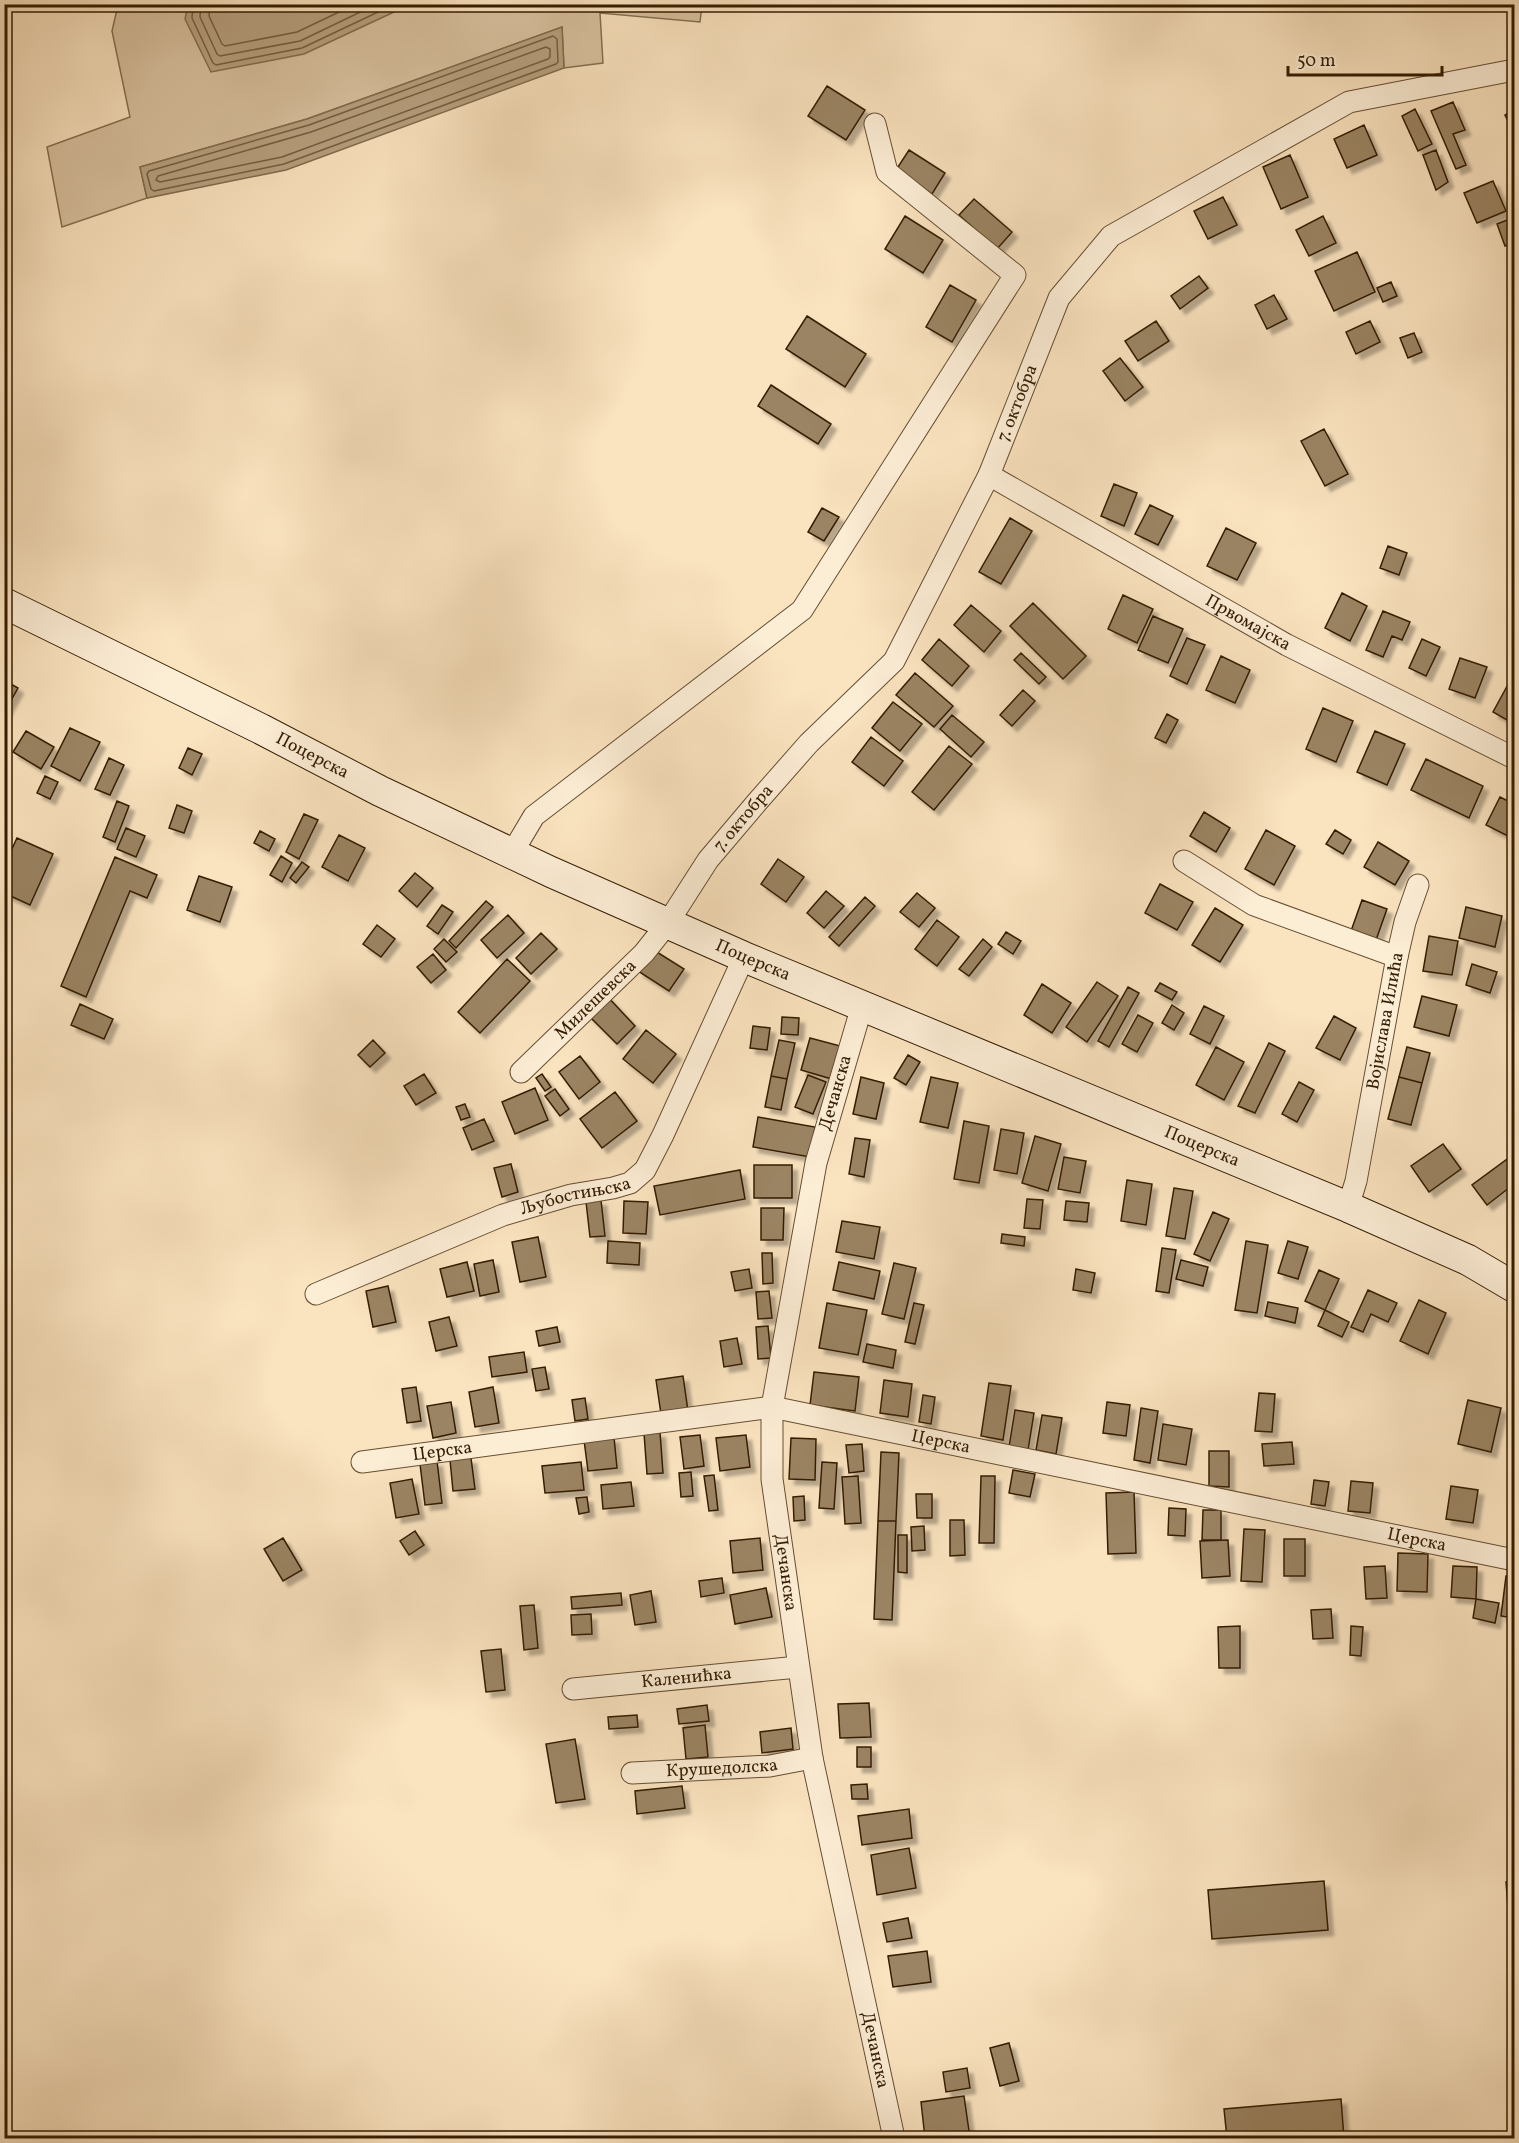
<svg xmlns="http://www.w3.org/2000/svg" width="1519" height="2143" viewBox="0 0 1519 2143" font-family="Vollkorn,serif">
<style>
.green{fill:#d8c19f;stroke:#866f50;stroke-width:1.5}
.water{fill:#b7a07f;stroke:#836c4d;stroke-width:1.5}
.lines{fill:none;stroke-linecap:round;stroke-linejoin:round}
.shore{stroke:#765e40;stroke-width:1.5}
.building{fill:#9b8464;stroke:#341d02;stroke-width:1.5;filter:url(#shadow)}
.minor-casing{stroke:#664e31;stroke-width:23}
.secondary-casing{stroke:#341d02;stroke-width:32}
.minor{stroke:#fcedd5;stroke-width:21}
.secondary{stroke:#fcedd5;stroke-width:30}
.labels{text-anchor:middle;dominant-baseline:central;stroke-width:4.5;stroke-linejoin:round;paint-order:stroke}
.street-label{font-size:18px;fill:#341d02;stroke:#fcedd5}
</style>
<defs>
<filter id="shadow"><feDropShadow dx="5.5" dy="5.5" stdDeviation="1.5" flood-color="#0004"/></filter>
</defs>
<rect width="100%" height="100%" fill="#fae3bf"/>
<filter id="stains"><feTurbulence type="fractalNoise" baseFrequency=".00333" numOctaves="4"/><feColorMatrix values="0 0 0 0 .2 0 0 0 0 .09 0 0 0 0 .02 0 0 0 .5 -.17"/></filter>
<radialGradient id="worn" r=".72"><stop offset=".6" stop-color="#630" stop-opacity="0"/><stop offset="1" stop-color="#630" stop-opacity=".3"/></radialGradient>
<path class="green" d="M118,5h584l-2,17 -100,-9 3,50 -39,5 -2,-41 -255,92 -167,48 7,31 -85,29 -15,-80 83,-30 -18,-86z"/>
<path class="water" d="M188,5v-1l221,1 -105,49 -93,18 -26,-53z
M562,27l2,41 -278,102 -139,28 -7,-31 167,-48z"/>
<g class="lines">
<path class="shore" d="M193,4l-1,14 21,45 3,2 86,-17 93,-44
M201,4l-1,13 17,37 3,2 80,-15 77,-37
M210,4l-1,12 13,28 3,2 72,-14 59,-28
M553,36l4,3 1,23 -2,2 -272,100 -130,27 -3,-2 -4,-15 2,-3 160,-46z
M546,47l4,2v8l-2,2 -266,98 -122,25 -4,-2 2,-4 153,-44z"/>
</g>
<path class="building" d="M827,86l38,24 -19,30 -38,-24z
M1453,102l12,28 -12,4 13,31 -10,4 -25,-58z
M1415,109l17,35 -14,7 -16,-35z
M1514,110v23l-9,-18z
M1364,125l13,30 -30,13 -13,-29z
M909,150l36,23 -13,21 -36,-24z
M1436,150l12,32 -12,8 -13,-35z
M1290,155l18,42 -27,12 -18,-42z
M1493,181l13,30 -29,12 -13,-30z
M1223,197l14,28 -29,14 -14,-28z
M974,199l38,33 -15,17 -38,-34z
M905,216l38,24 -20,33 -38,-24z
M1323,216l13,27 -27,13 -13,-26z
M1512,218l2,8v16l-9,4 -8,-22z
M1357,252l18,40 -41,19 -19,-40z
M1199,276l9,12 -28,21 -9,-13z
M1391,282l6,14 -14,6 -6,-14z
M950,285l26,15 -24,42 -26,-15z
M1274,295l13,24 -20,10 -12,-24z
M807,316l59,38 -21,33 -59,-38z
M1156,321l13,20 -31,20 -13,-20z
M1370,321l10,21 -24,12 -10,-22z
M1414,333l8,19 -14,6 -8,-20z
M1120,358l23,29 -18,14 -22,-30z
M771,385l60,39 -13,20 -60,-38z
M1324,429l24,45 -23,12 -24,-45z
M1114,484l23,9 -13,33 -23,-10z
M1150,505l23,11 -15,29 -23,-11z
M822,508l17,9 -15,24 -16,-9z
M1010,518l22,13 -31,53 -22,-12z
M1226,528l30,15 -19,37 -30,-14z
M1388,546l19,7 -8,22 -19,-7z
M1342,593l25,13 -17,35 -25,-13z
M1123,595l30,14 -16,34 -29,-14z
M1033,603l53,53 -23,23 -53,-53z
M971,605l30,26 -17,21 -30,-27z
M1383,611l27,11 -8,18 -10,-4 -9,21 -17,-7z
M1153,616l30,13 -15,34 -30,-13z
M1187,638l18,7 -18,39 -17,-8z
M939,639l30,27 -17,20 -30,-26z
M1422,639l18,8 -14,29 -17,-8z
M1021,653l25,24 -7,7 -25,-24z
M1221,656l29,14 -15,33 -29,-13z
M1460,658l27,9 -12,31 -26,-9z
M915,673l38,33 -19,21 -38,-32z
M1511,679l3,2v43l-21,-12z
M4,680l14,8 -14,25z
M1023,690l12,11 -23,25 -12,-11z
M893,702l29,22 -22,27 -28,-23z
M1323,708l30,13 -17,41 -30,-13z
M1167,714l11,6 -12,23 -11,-5z
M952,715l32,27 -13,15 -31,-28z
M70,728l30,14 -20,39 -29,-15z
M26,731l28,16 -13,22 -28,-17z
M1375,731l30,13 -18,41 -30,-13z
M871,737l32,24 -19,25 -32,-24z
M949,746l23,18 -38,46 -22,-18z
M188,748l14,6 -10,21 -13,-7z
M109,758l15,7 -14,30 -15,-6z
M1426,759l57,27 -14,32 -58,-28z
M45,776l13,6 -8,17 -13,-6z
M1500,797l14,7v35l-28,-14z
M117,801l12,5 -14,36 -12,-5z
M177,805l15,6 -8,22 -15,-5z
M1204,812l26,16 -14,24 -26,-16z
M304,814l14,6 -19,39 -13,-7z
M126,828l19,8 -9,21 -19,-8z
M1266,830l29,16 -21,39 -29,-16z
M1335,830l16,10 -8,14 -17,-10z
M260,831l15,8 -6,12 -15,-8z
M339,835l26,13 -17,33 -26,-14z
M17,838l36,16 -23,51 -26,-12v-27z
M1378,842l31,19 -14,24 -31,-18z
M281,856l11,7 -10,19 -12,-7z
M115,857l42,18 -10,23 -17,-7 -44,106 -25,-11z
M778,859l26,18 -18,25 -25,-18z
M302,862l7,5 -13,16 -6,-5z
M415,873l18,15 -16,19 -18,-16z
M199,876l33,11 -12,35 -33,-12z
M1160,884l33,18 -16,28 -32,-17z
M826,891l18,15 -20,22 -17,-15z
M917,893l18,15 -16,19 -19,-15z
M865,897l10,9 -36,40 -10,-9z
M1362,900l25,9 -11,31 -25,-9z
M486,901l7,6 -37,41 -7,-7z
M442,905l11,7 -15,22 -11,-8z
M1466,907l36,9 -7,31 -36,-9z
M1215,908l28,17 -23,37 -28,-17z
M508,915l16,18 -27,25 -16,-18z
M937,920l22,17 -22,29 -22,-17z
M377,925l18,14 -14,18 -18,-13z
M1006,932l15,9 -8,13 -15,-10z
M541,933l16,16 -26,25 -15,-16z
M1429,936l29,5 -6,34 -29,-4z
M444,939l13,13 -11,10 -12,-13z
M983,939l9,8 -23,29 -10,-7z
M652,949l32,20 -15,22 -31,-20z
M433,954l13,16 -15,13 -14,-16z
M507,959l23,22 -50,52 -22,-21z
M1472,964l25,8 -7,21 -24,-8z
M1097,982l21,14 -31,46 -21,-15z
M1160,983l17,9 -5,8 -17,-9z
M1042,984l29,19 -19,30 -28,-18z
M1128,987l11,6 -30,54 -11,-6z
M606,995l29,31 -18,18 -30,-30z
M1422,996l35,9 -8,31 -35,-9z
M80,1004l33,15 -9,20 -33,-14z
M1172,1005l12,8 -10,17 -12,-7z
M1204,1006l20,10 -14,28 -20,-10z
M1138,1015l15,8 -16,29 -15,-8z
M1334,1016l22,12 -16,32 -24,-12z
M782,1017l17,1 -1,17 -17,-1z
M753,1026l17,2 -3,22 -17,-2z
M646,1030l30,24 -23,29 -30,-24z
M810,1038l34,9 -9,33 -34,-10z
M373,1040l12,13 -15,14 -12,-12z
M779,1040l16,3 -8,36 -16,-3z
M1269,1043l16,8 -30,62 -17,-7z
M1216,1047l28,15 -20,38 -28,-15z
M1407,1047l23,6 -8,30 -23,-6z
M908,1055l12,7 -14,23 -12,-7z
M580,1056l20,26 -21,17 -20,-27z
M424,1074l12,19 -20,12 -12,-19z
M542,1074l9,13 -6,4 -9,-13z
M808,1075l18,7 -13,32 -18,-7z
M771,1076l16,3 -6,31 -16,-3z
M861,1077l23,6 -8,36 -23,-5z
M931,1077l27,6 -10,45 -28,-6z
M1399,1077l23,6 -11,42 -23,-6z
M1299,1082l15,8 -17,32 -15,-8z
M535,1088l13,32 -33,14 -13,-32z
M555,1089l14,20 -9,7 -15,-20z
M615,1092l22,29 -35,27 -22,-29z
M465,1104l5,13 -9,3 -5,-13z
M758,1117l57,10 -5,30 -57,-10z
M484,1119l10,22 -22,9 -9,-22z
M964,1121l25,5 -10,57 -25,-4z
M1001,1129l23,4 -7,41 -23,-4z
M1035,1136l26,8 -13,47 -26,-8z
M855,1138l15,2 -6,37 -15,-3z
M1443,1144l18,25 -32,23 -18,-26z
M1514,1154v30l-27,21 -15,-20z
M1064,1157l22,4 -6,32 -22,-4z
M511,1164l7,28 -16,5 -8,-29z
M754,1165h38v33h-38z
M740,1170l5,29 -85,16 -6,-29z
M1127,1180l25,4 -6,41 -25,-4z
M1174,1188l19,3 -8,48 -19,-3z
M1027,1199l16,1 -3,29 -16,-1z
M601,1200l4,36 -15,1 -4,-35z
M624,1201l24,1 -2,32 -23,-1z
M1066,1201l23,2 -2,19 -23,-2z
M761,1208h23l-1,32h-22z
M1213,1212l16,7 -19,42 -16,-7z
M842,1221l38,6 -6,32 -38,-7z
M1002,1234l23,3 -1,9 -23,-3z
M538,1237l8,40 -26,5 -8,-40z
M608,1241l32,2 -1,22 -32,-2z
M1246,1241l22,4 -11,68 -22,-3z
M1288,1241l20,6 -10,32 -20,-6z
M1162,1248l14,2 -7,43 -13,-2z
M762,1253h10l1,30 -10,1z
M493,1260l6,32 -19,4 -6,-32z
M1181,1260l27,7 -5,19 -27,-7z
M467,1262l7,29 -27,6 -7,-28z
M839,1262l41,9 -6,28 -41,-9z
M894,1263l22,5 -12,51 -22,-5z
M749,1269l3,19 -17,3 -4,-19z
M1076,1269l19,4 -4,20 -18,-3z
M1319,1270l20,9 -14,31 -20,-9z
M388,1286l8,36 -23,5 -7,-36z
M1368,1290l29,13 -9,19 -17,-8 -8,18 -12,-5z
M769,1291l3,27 -14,1 -2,-27z
M1419,1300l27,13 -18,41 -28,-13z
M1268,1302l30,6 -3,15 -30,-7z
M827,1303l40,7 -9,45 -39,-7z
M914,1303l10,2 -9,39 -10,-2z
M1325,1310l24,12 -7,15 -24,-11z
M449,1317l8,29 -21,5 -7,-29z
M768,1326l3,32 -13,1 -2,-32z
M557,1327l3,15 -21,4 -3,-15z
M737,1338l5,26 -18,3 -4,-26z
M867,1344l29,6 -3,18 -30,-6z
M524,1352l3,20 -35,5 -3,-20z
M545,1367l4,22 -13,2 -4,-22z
M814,1372l45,5 -4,34 -45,-6z
M683,1376l5,35 -27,3 -5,-34z
M884,1380l28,4 -4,33 -28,-4z
M989,1383l22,3 -8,54 -22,-4z
M416,1387l5,34 -14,2 -5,-34z
M493,1387l6,36 -24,4 -6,-35z
M1259,1393l16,1 -3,38 -17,-1z
M923,1395l12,2 -4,27 -12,-2z
M585,1398l3,21 -13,2 -3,-21z
M1468,1400l33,8 -10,44 -33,-8z
M451,1402l5,31 -23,5 -6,-32z
M1107,1402l23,3 -4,31 -23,-3z
M1141,1408l17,3 -8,52 -16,-3z
M1015,1410l19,3 -6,37 -19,-3z
M1042,1415l20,3 -6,36 -20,-4z
M1163,1424l29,5 -6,36 -28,-5z
M660,1432l3,41 -16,1 -3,-41z
M700,1435l4,31 -20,3 -4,-32z
M746,1435l4,32 -30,4 -4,-33z
M614,1437l3,31 -29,3 -4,-31z
M791,1438l25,1 -1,41 -26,-1z
M1292,1442l2,22 -30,2 -2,-22z
M862,1444l2,27 -15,2 -3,-28z
M1209,1451h20v36l-20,-1z
M881,1452l18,1 -3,68h-18z
M471,1458l4,31 -22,2 -3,-31z
M437,1461l5,42 -17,2 -5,-41z
M581,1462l3,28 -39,3 -3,-27z
M822,1462l15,1 -3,46 -15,-1z
M1013,1470l22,4 -5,23 -21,-4z
M691,1472l2,24 -12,1 -2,-24z
M714,1475l4,35 -9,1 -5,-35z
M858,1476l3,47 -16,1 -3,-47z
M981,1476h14l-1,67h-15z
M412,1479l7,35 -23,4 -6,-35z
M1314,1480l15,2 -4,24 -14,-2z
M1351,1481l22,2 -3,30 -22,-2z
M631,1482l3,24 -31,3 -2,-24z
M1451,1486l27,4 -5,33 -27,-4z
M1134,1492l2,61 -28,1 -2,-61z
M916,1494h16v24h-15z
M804,1496l1,24 -11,1 -1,-24z
M587,1497l2,15 -10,2 -3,-16z
M1169,1508l17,1 -1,27 -17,-1z
M1203,1510h18v30h-19z
M950,1520h14l1,35 -15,1z
M878,1521h18l-4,99 -18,-1z
M924,1526l1,24 -13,1 -1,-24z
M1244,1529l21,1 -3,52 -21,-1z
M415,1531l9,14 -15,10 -9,-14z
M898,1535h9v38l-9,-1z
M283,1538l19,32 -19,11 -19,-32z
M760,1538l3,32 -30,3 -3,-32z
M1284,1539h21v37h-21z
M1228,1540l2,36 -28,2 -2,-37z
M1398,1553l30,1 -1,38 -30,-1z
M1385,1566l2,32 -21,1 -2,-32z
M1453,1566l24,1 -1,32 -25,-2z
M1506,1576l8,1 -1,41 -12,-2z
M722,1578l2,15 -23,4 -2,-16z
M766,1588l6,29 -37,7 -5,-29z
M651,1591l5,31 -21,3 -5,-30z
M621,1593l1,12 -50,4 -1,-12z
M1476,1599l23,4 -4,20 -22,-5z
M534,1605l4,43 -14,2 -4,-44z
M1331,1609l2,29 -20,1 -2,-29z
M591,1614l1,20 -20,1 -1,-20z
M1240,1626v42h-21l-1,-41z
M1351,1626l12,1 -2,29 -11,-1z
M501,1649l4,41 -19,2 -5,-41z
M869,1703l2,34 -31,1 -2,-34z
M707,1705l2,16 -30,3 -2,-15z
M637,1715l1,12 -29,2 -1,-12z
M705,1725l3,32 -22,2 -3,-31z
M791,1728l2,21 -31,4 -2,-21z
M575,1739l10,60 -29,4 -10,-59z
M857,1747h14v20h-14z
M867,1784l1,15h-16l-1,-14z
M682,1786l3,22 -48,6 -2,-23z
M909,1809l3,29 -50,7 -4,-29z
M909,1848l7,40 -39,7 -6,-40z
M1324,1881l4,49 -116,9 -4,-49z
M1514,1881v49l-4,1 -4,-49z
M908,1918l4,20 -25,4 -4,-19z
M927,1951l4,31 -38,5 -5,-31z
M1009,2043l10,38 -19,5 -10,-38z
M967,2068l3,20 -24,4 -3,-20z
M964,2096l6,42h-45l-4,-36z
M1341,2099l3,39h-117l-3,-29z
M1514,2112v26h-2z"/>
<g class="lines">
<g class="minor-casing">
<g id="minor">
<path id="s1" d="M989,475l298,170 227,113"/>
<path d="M512,853l22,-37 268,-206 213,-335 -128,-103 -12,-48"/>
<path d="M1184,861l70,44 143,52"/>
<path id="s2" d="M862,1006l-46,157 -44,244v72l40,279 82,380"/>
<path id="s3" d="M521,1072l123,-119 23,-29 41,-64 50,-59 51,-58 85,-82 95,-186 70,-177 52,-62 238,-134 165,-32"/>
<path id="s4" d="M1348,1207l8,-26 41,-224 8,-35 13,-37"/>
<path id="s5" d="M316,1294l187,-79 68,-20 42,-7 17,-5 15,-13 18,-35 81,-178"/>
<path id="s6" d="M362,1462l410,-55 742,153"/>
<path id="s7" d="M573,1689l225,-22"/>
<path id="s8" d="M632,1773l138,-7 42,-8"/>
</g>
</g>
<g class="secondary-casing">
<g id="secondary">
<path id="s9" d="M4,603l257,126 119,62 171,81 193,85 604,250 120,53 46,27"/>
</g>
</g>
<use href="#minor" class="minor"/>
<use href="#secondary" class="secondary"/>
</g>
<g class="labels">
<g class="street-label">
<text stroke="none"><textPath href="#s3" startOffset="843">7. октобра</textPath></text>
<text stroke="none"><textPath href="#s1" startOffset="298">Првомајска</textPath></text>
<text stroke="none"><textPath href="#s9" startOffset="344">Поцерска</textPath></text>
<text stroke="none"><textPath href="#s3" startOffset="339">7. октобра</textPath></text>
<text stroke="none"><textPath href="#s9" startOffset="830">Поцерска</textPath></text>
<text stroke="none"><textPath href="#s3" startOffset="104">Милешевска</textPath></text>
<text stroke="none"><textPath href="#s4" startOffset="190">Војислава Илића</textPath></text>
<text transform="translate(836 1093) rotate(-74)">Дечанска</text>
<text stroke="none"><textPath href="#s9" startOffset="1316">Поцерска</textPath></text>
<text stroke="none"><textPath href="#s5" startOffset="278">Љубостињска</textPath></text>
<text stroke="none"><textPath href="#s6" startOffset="586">Церска</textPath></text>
<text stroke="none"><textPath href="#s6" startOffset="81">Церска</textPath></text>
<text stroke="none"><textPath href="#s6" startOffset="1072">Церска</textPath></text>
<text stroke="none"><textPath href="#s2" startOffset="578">Дечанска</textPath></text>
<text stroke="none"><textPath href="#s7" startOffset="114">Каленићка</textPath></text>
<text stroke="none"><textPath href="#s8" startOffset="90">Крушедолска</textPath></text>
<text stroke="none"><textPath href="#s2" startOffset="1064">Дечанска</textPath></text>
</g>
</g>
<rect width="1519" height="2143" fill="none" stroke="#fae3bf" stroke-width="24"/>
<rect x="6" y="6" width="1507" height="2131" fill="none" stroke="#341d02" stroke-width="3"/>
<rect x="12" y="12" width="1495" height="2119" fill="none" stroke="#341d02" stroke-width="1.5"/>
<path d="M1288 66v9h154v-9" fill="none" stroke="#341d02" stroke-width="3"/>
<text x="1297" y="66" font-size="18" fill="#341d02" stroke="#fcedd5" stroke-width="4.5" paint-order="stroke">50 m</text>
<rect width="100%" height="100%" filter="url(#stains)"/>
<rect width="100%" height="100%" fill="url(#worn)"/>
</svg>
